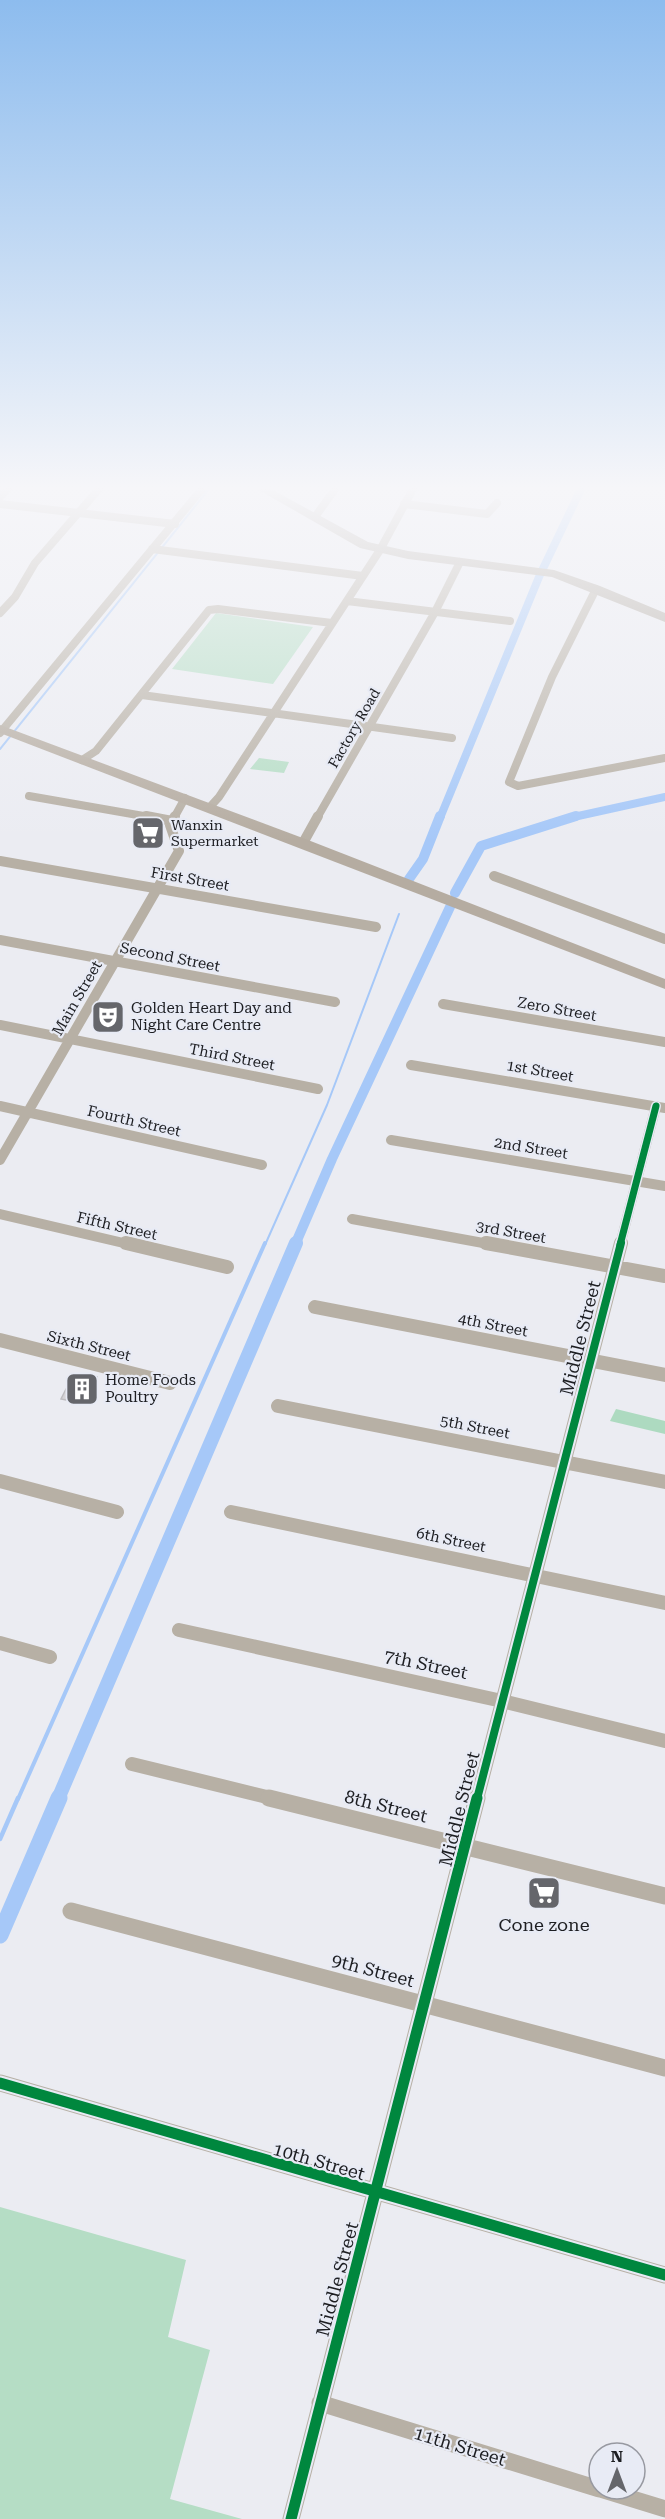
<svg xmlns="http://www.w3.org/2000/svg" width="665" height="2519" viewBox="0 0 665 2519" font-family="'Roboto Serif',serif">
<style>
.green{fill:#b5ddc5}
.forest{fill:#addac0}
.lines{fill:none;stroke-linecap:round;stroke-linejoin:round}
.stream-far2{stroke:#a6c8f8;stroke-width:2}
.stream-far1{stroke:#a6c8f8;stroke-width:4}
.stream{stroke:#a6c8f8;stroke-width:4.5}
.canal-far3{stroke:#a6c8f8;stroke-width:8}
.canal-far2{stroke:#a6c8f8;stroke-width:10}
.canal-far1{stroke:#a6c8f8;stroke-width:14}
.canal{stroke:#a6c8f8;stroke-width:17}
.building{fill:#d5d3d6;stroke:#bebdc0;stroke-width:1.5}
.minor-far3{stroke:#b7b0a5;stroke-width:8}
.minor-far2{stroke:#b7b0a5;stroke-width:10}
.minor-far1{stroke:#b7b0a5;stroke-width:14}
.minor{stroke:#b7b0a5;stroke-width:17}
.secondary{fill:#b5aca1;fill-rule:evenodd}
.primary{fill:#b0a9a0;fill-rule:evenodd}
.cycleway-far2-casing{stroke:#e8ebf5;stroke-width:10}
.cycleway-far1-casing{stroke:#e8ebf5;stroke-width:12}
.cycleway-casing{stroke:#e8ebf5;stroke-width:15}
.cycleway-far2{stroke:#00873e;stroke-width:7}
.cycleway-far1{stroke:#00873e;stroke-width:8}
.cycleway{stroke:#00873e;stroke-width:11}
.labels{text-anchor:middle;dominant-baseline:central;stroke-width:4.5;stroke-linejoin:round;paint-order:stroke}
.far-street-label{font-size:14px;fill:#1d1e22;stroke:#e8ebf5}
.far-poi-label{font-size:14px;fill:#1d1e22;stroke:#e8ebf5;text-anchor:start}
.street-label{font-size:15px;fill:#1d1e22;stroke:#e8ebf5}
.poi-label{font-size:15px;fill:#1d1e22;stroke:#e8ebf5;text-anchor:start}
.near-street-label{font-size:18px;fill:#1d1e22;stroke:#e8ebf5}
.near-poi-label{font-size:18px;fill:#1d1e22;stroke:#e8ebf5}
</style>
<rect width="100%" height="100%" fill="#ebecf2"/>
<path class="green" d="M216,613l97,14 -40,57 -101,-15z
M259,758l30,4 -5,11 -34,-4z
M0,2207l186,53 -18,77 42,13 -40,149 72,20h-242z"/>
<path class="forest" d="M616,1409l49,12v13l-55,-13z"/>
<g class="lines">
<path class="stream-far2" d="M0,749l209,-260
M265,1245l62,-140 72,-191"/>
<path class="stream-far1" d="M18,1799l247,-556"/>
<path class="stream" d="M0,1839l18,-41"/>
<path class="canal-far3" d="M440,818l99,-241 42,-88
M569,818l96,-21"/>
<path class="canal-far2" d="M409,879l14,-20 17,-43
M455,893l26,-47 95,-30
M295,1245l37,-86 118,-252"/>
<path class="canal-far1" d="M58,1799l238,-556"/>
<path class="canal" d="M0,1935l59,-137"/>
</g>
<path class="building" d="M79,1374l18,3 -12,27 -24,-5 5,-10 6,1z"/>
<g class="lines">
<path class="minor-far3" d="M0,497l8,-8
M0,504l175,20
M404,504l83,10 10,-11
M315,517l20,-28
M152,549l211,27
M596,589l-44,88 -43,105 9,4 147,-28
M347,601l163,20
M0,613l15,-16 20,-34 64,-74
M142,695l310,43
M0,733l202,-244
M82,760l14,-9 113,-141 9,-1 114,14
M29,796l126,22
M209,808l10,-11 161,-247 33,-61
M174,818l11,-20
M317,818l118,-206 25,-50"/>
<path class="minor-far2" d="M146,816l26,5
M303,843l15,-27
M0,861l376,66
M494,876l171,63
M0,940l335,62
M443,1004l222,38
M0,1025l318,64
M411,1065l254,43
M0,1106l262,59
M391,1140l274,46
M0,1160l179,-309 -9,-26 5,-9
M0,1214l132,31
M352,1219l142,26
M620,1245l36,-139"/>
<path class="minor-far1" d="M126,1243l101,24
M486,1243l179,33
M315,1307l350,68
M0,1340l170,43
M278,1406l387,76
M0,1481l117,31
M231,1512l434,91
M179,1630l323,71 163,40
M0,1643l50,14
M132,1764l143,35
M477,1799l144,-556"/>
<path class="minor" d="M269,1798l396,98
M71,1911l594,157
M0,2083l665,192
M320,2403l279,86
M600,2489l65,20
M291,2519l186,-721"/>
<path class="secondary" d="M0,725l308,115 357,139v10l-665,-256z"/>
<path class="primary" d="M257,489h14l97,53 40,9 146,19 46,16 65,27v9l-113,-45 -144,-18 -48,-11z"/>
<g class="cycleway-far2-casing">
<path id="cycleway-far2" d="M620,1245l36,-139"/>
</g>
<g class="cycleway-far1-casing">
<path id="cycleway-far1" d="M477,1799l144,-556"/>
</g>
<g class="cycleway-casing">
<path id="cycleway" d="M0,2083l665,192
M291,2519l186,-721"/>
</g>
<use href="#cycleway-far2" class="cycleway-far2"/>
<use href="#cycleway-far1" class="cycleway-far1"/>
<use href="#cycleway" class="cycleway"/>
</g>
<linearGradient id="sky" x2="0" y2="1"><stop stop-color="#8dbcee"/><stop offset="0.58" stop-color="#f6f6f9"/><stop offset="1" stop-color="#f6f6f9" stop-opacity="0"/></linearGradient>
<rect width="665" height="841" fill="url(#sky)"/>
<defs>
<g id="supermarket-square" transform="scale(1.725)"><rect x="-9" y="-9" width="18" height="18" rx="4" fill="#65666b" stroke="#e8ebf5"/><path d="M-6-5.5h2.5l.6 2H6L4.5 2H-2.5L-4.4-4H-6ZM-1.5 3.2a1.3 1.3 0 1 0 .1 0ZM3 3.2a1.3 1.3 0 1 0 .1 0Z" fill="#fff"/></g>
<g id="theatre-square" transform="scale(1.725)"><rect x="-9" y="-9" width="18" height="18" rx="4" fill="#65666b" stroke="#e8ebf5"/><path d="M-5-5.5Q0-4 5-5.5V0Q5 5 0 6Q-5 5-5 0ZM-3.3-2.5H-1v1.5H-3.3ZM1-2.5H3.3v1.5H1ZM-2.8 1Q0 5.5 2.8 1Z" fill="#fff"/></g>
<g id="building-square" transform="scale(1.725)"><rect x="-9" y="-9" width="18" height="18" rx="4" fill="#65666b" stroke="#e8ebf5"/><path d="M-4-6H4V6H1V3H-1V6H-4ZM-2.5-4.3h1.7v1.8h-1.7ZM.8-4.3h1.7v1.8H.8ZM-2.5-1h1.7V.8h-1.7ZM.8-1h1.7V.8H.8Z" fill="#fff"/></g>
</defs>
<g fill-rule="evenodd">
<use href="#supermarket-square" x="148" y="833"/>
<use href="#theatre-square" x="108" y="1017"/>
<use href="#building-square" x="82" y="1389"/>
<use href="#supermarket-square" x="544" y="1893"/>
</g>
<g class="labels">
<g class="far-street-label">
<text transform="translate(354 728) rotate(-60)">Factory Road</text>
</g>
<g class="far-poi-label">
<text x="171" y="825">Wanxin<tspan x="171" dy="16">Supermarket</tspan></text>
</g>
<g class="street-label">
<text transform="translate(190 879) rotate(10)">First Street</text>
<text transform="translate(170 957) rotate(11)">Second Street</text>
<text transform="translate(77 998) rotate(-60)">Main Street</text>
<text transform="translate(557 1009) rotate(10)">Zero Street</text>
<text transform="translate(232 1057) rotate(11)">Third Street</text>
<text transform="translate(540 1071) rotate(10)">1st Street</text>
<text transform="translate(134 1121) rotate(13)">Fourth Street</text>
<text transform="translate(531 1148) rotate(9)">2nd Street</text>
<text transform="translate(117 1226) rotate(13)">Fifth Street</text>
<text transform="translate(511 1232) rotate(10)">3rd Street</text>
<text transform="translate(493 1325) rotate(11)">4th Street</text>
<text transform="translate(89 1346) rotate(14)">Sixth Street</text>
<text transform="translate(475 1427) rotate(11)">5th Street</text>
<text transform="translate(451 1540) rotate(12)">6th Street</text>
</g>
<g class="poi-label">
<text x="131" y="1008">Golden Heart Day and<tspan x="131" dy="17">Night Care Centre</tspan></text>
<text x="105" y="1380">Home Foods<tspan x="105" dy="17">Poultry</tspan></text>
</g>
<g class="near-street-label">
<text transform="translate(580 1338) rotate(-76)">Middle Street</text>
<text transform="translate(426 1664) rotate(12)">7th Street</text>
<text transform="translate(386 1806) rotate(14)">8th Street</text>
<text transform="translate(459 1809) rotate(-76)">Middle Street</text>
<text transform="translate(373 1970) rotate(15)">9th Street</text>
<text transform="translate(319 2161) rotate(16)">10th Street</text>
<text transform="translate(337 2279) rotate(-75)">Middle Street</text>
<text transform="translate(460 2446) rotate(17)">11th Street</text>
</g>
<g class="near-poi-label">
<text x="544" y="1924">Cone zone</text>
</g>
</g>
<g transform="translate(617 2471)"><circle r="28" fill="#e8ebf5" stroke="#9799a1" stroke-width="1.5"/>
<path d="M0-4.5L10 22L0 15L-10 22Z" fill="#65666b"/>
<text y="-9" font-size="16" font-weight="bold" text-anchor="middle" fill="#1d1e22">N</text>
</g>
</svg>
